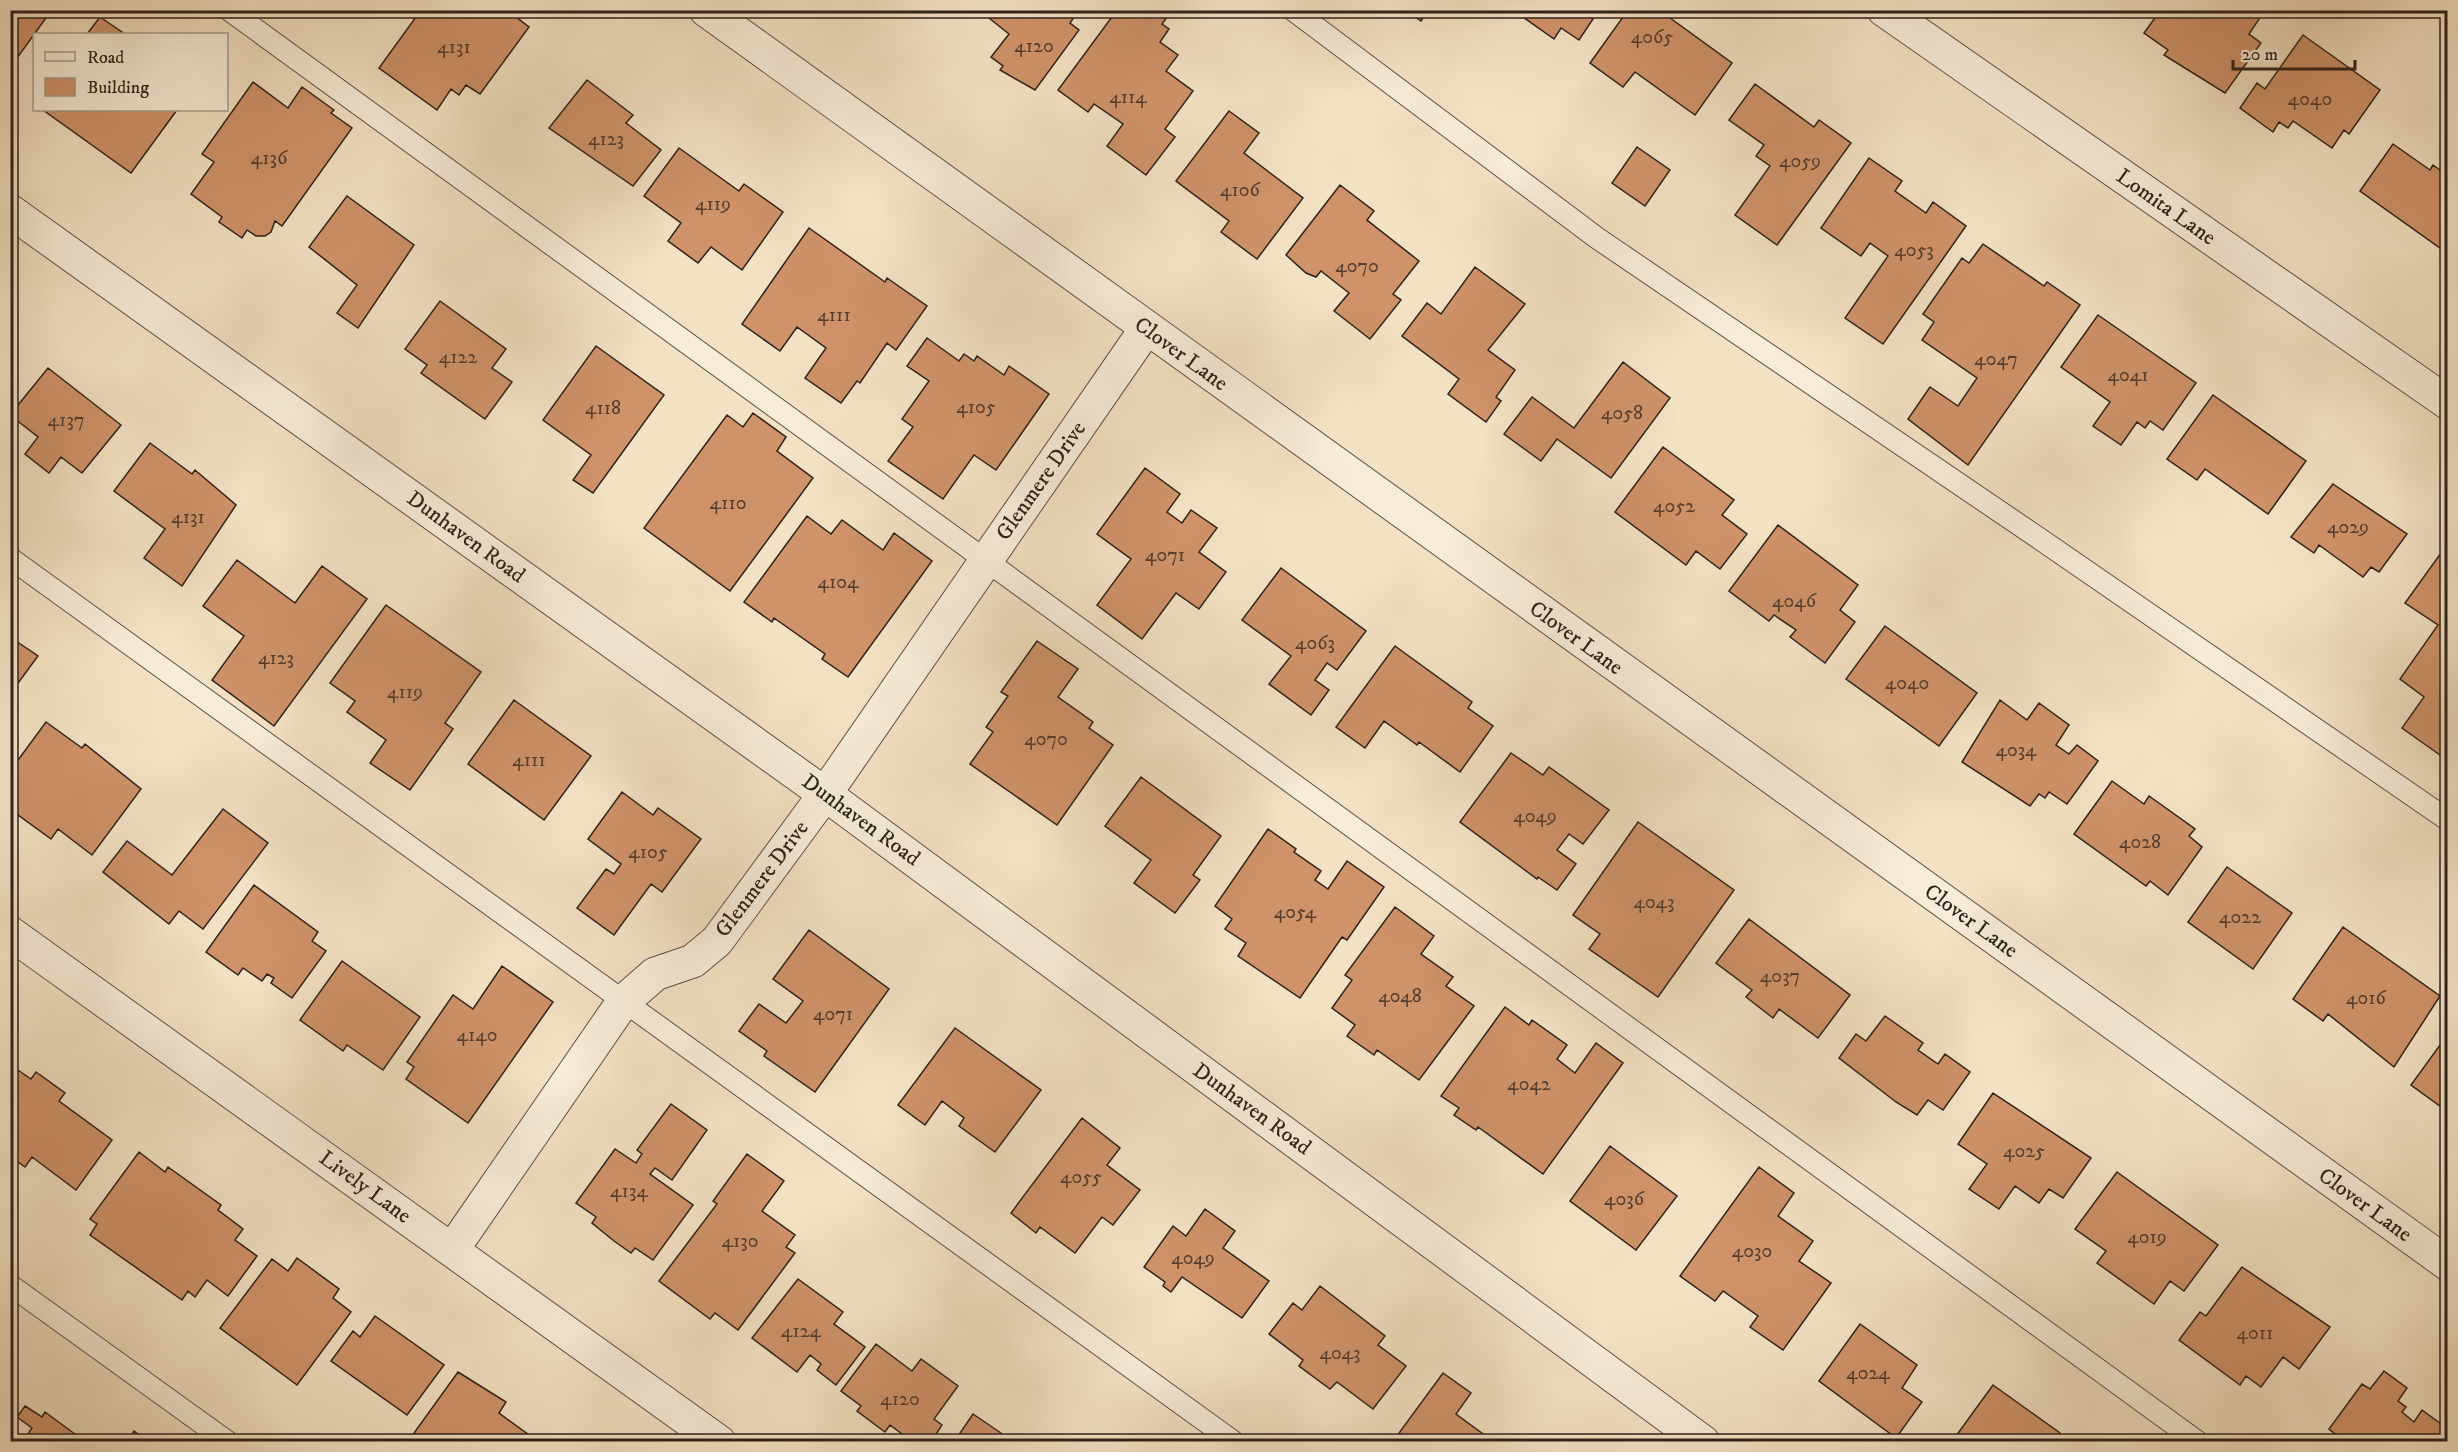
<svg xmlns="http://www.w3.org/2000/svg" width="2458" height="1452" viewBox="0 0 2458 1452" font-family="'IM FELL DW Pica',serif">
<style>
.building{fill:#cf9269;stroke:#2e211b;stroke-width:1.5}
.lines{fill:none;stroke-linecap:round;stroke-linejoin:round}
.lane-casing{stroke:#5f5145;stroke-width:23}
.street-casing{stroke:#5f5145;stroke-width:35}
.lane{stroke:#f7ecd8;stroke-width:21}
.street{stroke:#f7ecd8;stroke-width:33}
.labels{text-anchor:middle;dominant-baseline:central;stroke-width:4.5;stroke-linejoin:round;paint-order:stroke}
.number-label{font-size:20px;fill:#563d2e}
.street-label{font-size:22px;fill:#2e211b;stroke:#f7ecd8}
</style>
<rect width="100%" height="100%" fill="#f3e1c3"/>
<filter id="stains"><feTurbulence type="fractalNoise" baseFrequency=".00333" numOctaves="4"/><feColorMatrix values="0 0 0 0 .2 0 0 0 0 .09 0 0 0 0 .02 0 0 0 .5 -.17"/></filter>
<radialGradient id="worn" r=".72"><stop offset=".6" stop-color="#630" stop-opacity="0"/><stop offset="1" stop-color="#630" stop-opacity=".3"/></radialGradient>
<path class="building" d="M10,10l41,1 -39,54 -2,-1z
M421,10l9,6 4,-6h59l2,2 12,-2 22,17 -49,67 -14,-9 -7,10 -8,-6 -14,21 -58,-42z
M979,10h100l-9,13 9,7 -44,60 -35,-20 3,-4 -12,-9 18,-23z
M1117,10h55l-10,14 7,5 -9,13 18,13 -12,16 27,20 -28,38 10,8 -29,38 -39,-29 16,-22 -29,-20 -6,8 -30,-22z
M1405,10h23l-7,11z
M1513,10h86l-20,30 -18,-12 -7,11z
M1628,10h31l73,53 -37,52 -60,-43 -12,15 -33,-24z
M2152,10h113l-16,24 12,9 -36,50 -61,-38 4,-5 -24,-17 13,-18z
M100,17l25,17h-38z
M2303,35l77,55 -31,44 -5,-4 -12,18 -39,-27 -5,7 -9,-6 -6,10 -33,-24 17,-25 8,6z
M587,80l46,35 -7,8 35,27 -28,36 -84,-58z
M253,82l35,26 14,-21 32,23 -3,3 21,15 -70,98 -7,-5 -4,11 -6,4h-9l-9,-6 -5,8 -23,-16 3,-5 -31,-23 23,-32 -12,-8z
M1755,84l59,43 5,-7 32,23 -74,102 -42,-30 35,-49 -14,-10 8,-11 -35,-25z
M43,110h134l-46,63z
M1229,111l30,22 -15,20 59,45 -46,61 -36,-27 8,-11 -53,-40z
M2393,144l37,26 3,-5 7,5 8,-11 -1,94 -87,-62z
M1637,147l33,23 -25,36 -33,-23z
M679,148l60,43 5,-7 39,28 -41,58 -31,-23 -13,16 -30,-22 13,-18 -37,-27z
M1869,158l33,23 -7,10 31,22 7,-11 33,24 -83,118 -38,-26 43,-62 -18,-13 -9,13 -40,-28z
M1340,185l34,26 -7,9 52,41 -26,33 8,6 -31,39 -36,-28 15,-18 -28,-22 -5,6 -10,-4 -20,-18z
M347,196l67,49 -56,83 -21,-15 20,-28 -48,-38z
M809,228l76,54 2,-4 40,28 -31,44 -9,-7 -27,40 -3,-2 -16,22 -36,-25 21,-30 -29,-21 -17,24 -38,-27z
M1983,244l61,42 3,-4 33,23 -112,160 -60,-46 22,-32 28,19 19,-28 -55,-38 12,-18 -11,-8 39,-56 7,5z
M1475,267l50,37 -37,46 27,20 -19,27 5,4 -15,21 -38,-28 11,-15 -57,-43 25,-33 14,11z
M440,301l66,48 -14,19 20,14 -27,37 -64,-46 6,-8 -22,-16z
M2098,315l98,68 -33,47 -13,-9 -5,7 -8,-6 -16,23 -28,-19 17,-24 -49,-35z
M927,338l32,23 5,-7 10,7 3,-5 27,19 5,-9 40,28 -53,76 -22,-15 -31,44 -55,-38 25,-34 -11,-8 27,-38 -22,-15z
M596,346l68,49 -71,98 -20,-13 18,-25 -48,-35z
M1623,362l47,36 -59,80 -54,-39 -16,22 -37,-27 28,-37 42,31z
M48,368l73,57 -39,48 -21,-16 -12,16 -24,-19 13,-17 -28,-22z
M2213,395l93,66 -38,53 -63,-45 -8,11 -30,-21z
M753,413l33,24 -9,14 36,27 -83,113 -86,-63 83,-113 16,12z
M150,443l42,31 3,-4 41,35 -54,81 -38,-28 21,-29 -51,-38z
M1663,447l71,53 -12,15 25,19 -27,35 -24,-18 -10,14 -71,-53z
M1145,468l35,26 -13,18 15,11 9,-13 26,18 -18,24 27,20 -27,37 -23,-16 -34,46 -45,-34 34,-46 -34,-25z
M2333,484l74,50 -28,38 -8,-5 -8,10 -44,-32 -5,8 -23,-16z
M807,516l24,18 11,-14 41,30 11,-17 38,28 -84,116 -26,-18 3,-5 -51,-36 -2,4 -28,-20z
M1778,525l80,60 -18,25 15,12 -30,41 -35,-26 6,-7 -22,-15 -5,6 -40,-30z
M2441,553l7,4v188l-8,10 -38,-27 22,-31 -24,-18 38,-54 -33,-22z
M237,560l58,43 27,-37 45,33 -93,127 -62,-46 32,-44 -41,-30z
M1281,568l85,63 -29,39 -10,-7 -12,17 14,10 -18,25 -42,-31 22,-28 -49,-36z
M386,605l95,67 -36,51 8,6 -43,61 -40,-27 16,-23 -39,-28 8,-11 -25,-18z
M1885,626l92,67 -38,53 -93,-67z
M10,637l28,19 -28,38z
M1037,641l41,28 -20,28 35,25 -4,6 24,17 -56,80 -87,-61 23,-32 -7,-5 22,-31 -7,-4z
M1395,646l77,56 -4,6 25,18 -33,46 -41,-30 -2,3 -33,-24 -19,27 -29,-21z
M514,700l77,56 -47,64 -76,-56z
M2000,700l27,20 12,-17 30,22 -13,20 13,9 8,-9 21,16 -31,43 -18,-12 -4,6 -6,-4 -9,12 -68,-44z
M46,722l36,26 3,-4 56,45 -49,66 -34,-26 -7,10 -41,-30v-38z
M1511,753l32,22 6,-8 60,43 -26,34 -14,-10 -12,16 19,14 -19,26 -19,-13 -1,2 -77,-57z
M1141,777l80,59 -28,39 7,5 -25,33 -41,-30 17,-23 -46,-34z
M2112,781l32,23 5,-8 46,33 -6,7 13,11 -34,48 -18,-14 -4,5 -72,-52z
M622,792l31,23 5,-7 43,31 -39,53 -11,-8 -37,51 -37,-27 29,-39 8,5 7,-10 -33,-25z
M223,809l45,34 -65,86 -24,-18 -10,13 -66,-52 24,-31 45,34z
M1638,822l96,68 -76,107 -69,-48 11,-15 -27,-19z
M1268,829l28,20 -2,3 27,19 -6,9 13,9 19,-28 37,26 -37,53 -5,-3 -42,61 -62,-42 8,-13 -21,-14 7,-10 -17,-13z
M2227,867l65,46 -39,56 -65,-47z
M254,885l64,47 -6,9 14,10 -34,47 -21,-15 3,-5 -7,-4 -5,7 -19,-13 -5,7 -32,-23z
M1395,907l39,29 -13,18 32,23 -7,9 28,20 -55,74 -42,-30 -3,5 -27,-19 8,-11 -23,-17 20,-28 -7,-5z
M1749,919l101,76 -32,43 -39,-29 -6,9 -27,-21 6,-7 -36,-27z
M2343,927l97,69 -46,71 -66,-53 -5,7 -30,-22z
M809,930l80,59 -74,103 -51,-36 3,-5 -28,-20 20,-27 27,19 17,-22 -30,-22z
M342,961l78,56 -37,53 -36,-25 -4,6 -43,-31z
M502,966l51,36 -85,121 -62,-44 8,-12 -7,-5 46,-67 20,14z
M1505,1007l24,18 3,-5 35,25 -10,14 18,14 21,-30 27,20 -80,111 -65,-47 -2,3 -22,-15 5,-7 -18,-12z
M1885,1016l38,27 -5,7 20,14 7,-10 25,18 -27,38 -15,-10 -11,15 -21,-13 -57,-44 17,-24 10,7z
M955,1028l86,62 -46,62 -36,-26 5,-8 -22,-17 -17,24 -27,-20z
M2448,1034v70l-4,5 -33,-24z
M15,1068l16,11 5,-7 29,21 -6,8 53,39 -36,50 -44,-33 -7,10 -15,-11v-82z
M1993,1093l98,65 -28,40 -14,-9 -10,14 -24,-17 -16,23 -30,-20 18,-25 -29,-20z
M671,1104l36,26 -35,50 -17,-12 -5,6 43,31 -40,55 -18,-12 -4,5 -17,-12 -22,-18 4,-6 -20,-14 39,-54 21,14 6,-9 -5,-4z
M1082,1118l38,30 -13,17 33,25 -27,35 -11,-8 -27,36 -35,-26 -4,6 -25,-20z
M1610,1146l67,50 -41,54 -66,-49z
M139,1152l26,20 3,-5 53,38 -3,5 25,19 -8,11 22,16 -29,40 -21,-16 -12,17 -7,-6 -6,9 -92,-65 7,-11 -7,-5z
M747,1154l37,27 -22,30 33,24 -9,12 9,6 -57,77 -23,-17 -5,6 -51,-38 58,-77 -4,-3z
M1759,1167l35,26 -16,23 35,25 -14,20 32,22 -48,67 -33,-23 8,-11 -35,-25 -8,10 -35,-25z
M2117,1172l101,73 -34,46 -14,-10 -16,23 -57,-41 9,-12 -31,-22z
M1205,1209l30,22 -12,17 46,33 -27,37 -60,-41 -11,15 -8,-6 2,-4 -21,-15 29,-41 13,10z
M297,1258l42,31 -6,9 18,14 -54,73 -77,-57 52,-69 16,12z
M2242,1267l88,60 -31,42 -16,-12 -22,30 -15,-11 -6,9 -61,-45 21,-28 6,4z
M798,1279l45,33 -9,12 31,23 -29,38 -19,-15 4,-6 -11,-9 -13,17 -45,-34z
M1320,1286l65,50 -7,9 28,21 -33,43 -36,-27 -7,7 -31,-23 4,-6 -34,-26 24,-31 9,7z
M375,1316l69,49 -37,50 -76,-54 22,-30 7,6z
M1860,1324l57,41 -15,23 20,14 -26,36 -77,-57z
M876,1344l36,27 9,-12 37,27 -24,33 8,6 -11,17h-35l6,-8 -12,-9 -5,7 -28,-21 4,-5 -20,-15z
M2384,1371l23,17 -9,13 8,6 -4,5 12,10 8,-12 23,17 -11,15h-89l-16,-13 33,-45 8,5z
M458,1372l48,30 -7,11 34,25 -3,4h-103l-13,-9z
M1443,1373l28,20 -15,21 38,28h-83l-12,-9z
M1993,1385l67,48 -5,9h-93l-6,-6z
M25,1406l17,11 3,-5 38,28 -73,2v-14l15,10 7,-10 -15,-11z
M973,1414l41,28h-60z
M134,1431l15,11h-22z
M1021,1434l11,8h-17z"/>
<g class="lines">
<g class="lane-casing">
<path id="lane" d="M229,10l1969,1432
M1293,10l304,228 443,301 408,281
M10,558l1224,884
M10,1285l218,157"/>
</g>
<g class="street-casing">
<path id="street" d="M706,10l1742,1254
M1884,10l564,393
M10,211l815,583 878,648
M10,933l709,509
M452,1250l171,-248 32,-28 38,-13 24,-20 108,-147 321,-465"/>
</g>
<use href="#lane" class="lane"/>
<use href="#street" class="street"/>
</g>
<g class="labels">
<g class="number-label">
<text x="1652" y="37">4065</text>
<text x="1034" y="46">4120</text>
<text x="454" y="47">4131</text>
<text x="1128" y="97">4114</text>
<text x="2310" y="99">4040</text>
<text x="606" y="139">4123</text>
<text x="269" y="158">4136</text>
<text x="1800" y="161">4059</text>
<text x="1240" y="190">4106</text>
<text x="713" y="204">4119</text>
<text x="1914" y="250">4053</text>
<text x="1357" y="266">4070</text>
<text x="834" y="315">4111</text>
<text x="458" y="357">4122</text>
<text x="1996" y="359">4047</text>
<text x="2128" y="375">4041</text>
<text x="976" y="407">4105</text>
<text x="603" y="408">4118</text>
<text x="1622" y="413">4058</text>
<text x="66" y="420">4137</text>
<text x="728" y="503">4110</text>
<text x="1674" y="506">4052</text>
<text x="188" y="517">4131</text>
<text x="2348" y="527">4029</text>
<text x="1165" y="555">4071</text>
<text x="838" y="582">4104</text>
<text x="1794" y="601">4046</text>
<text x="1315" y="643">4063</text>
<text x="276" y="658">4123</text>
<text x="1907" y="683">4040</text>
<text x="405" y="692">4119</text>
<text x="1046" y="739">4070</text>
<text x="2016" y="750">4034</text>
<text x="529" y="760">4111</text>
<text x="1535" y="816">4049</text>
<text x="2140" y="842">4028</text>
<text x="648" y="852">4105</text>
<text x="1654" y="902">4043</text>
<text x="1295" y="912">4054</text>
<text x="2240" y="917">4022</text>
<text x="1780" y="976">4037</text>
<text x="1400" y="996">4048</text>
<text x="2366" y="998">4016</text>
<text x="833" y="1014">4071</text>
<text x="477" y="1035">4140</text>
<text x="1529" y="1084">4042</text>
<text x="2024" y="1151">4025</text>
<text x="1081" y="1177">4055</text>
<text x="629" y="1191">4134</text>
<text x="1624" y="1199">4036</text>
<text x="2147" y="1237">4019</text>
<text x="740" y="1241">4130</text>
<text x="1752" y="1251">4030</text>
<text x="1193" y="1258">4049</text>
<text x="801" y="1331">4124</text>
<text x="2255" y="1333">4011</text>
<text x="1340" y="1353">4043</text>
<text x="1868" y="1373">4024</text>
<text x="900" y="1399">4120</text>
</g>
<g class="street-label">
<text transform="translate(2166 207) rotate(35)">Lomita Lane</text>
<text transform="translate(1181 354) rotate(36)">Clover Lane</text>
<text transform="translate(1041 481) rotate(-55)">Glenmere Drive</text>
<text transform="translate(466 537) rotate(36)">Dunhaven Road</text>
<text transform="translate(1576 638) rotate(36)">Clover Lane</text>
<text transform="translate(861 820) rotate(36)">Dunhaven Road</text>
<text transform="translate(762 879) rotate(-53)">Glenmere Drive</text>
<text transform="translate(1971 921) rotate(36)">Clover Lane</text>
<text transform="translate(1252 1109) rotate(36)">Dunhaven Road</text>
<text transform="translate(365 1187) rotate(36)">Lively Lane</text>
<text transform="translate(2365 1205) rotate(36)">Clover Lane</text>
</g>
</g>
<rect width="2458" height="1452" fill="none" stroke="#f3e1c3" stroke-width="36"/>
<rect x="12" y="12" width="2434" height="1428" fill="none" stroke="#2e211b" stroke-width="3"/>
<rect x="18" y="18" width="2422" height="1416" fill="none" stroke="#2e211b" stroke-width="1.5"/>
<rect x="33" y="33" width="195" height="78" fill="#f7ecd8" stroke="#a79b8c" stroke-width="1.5"/>
<rect x="45" y="52" width="30" height="9" fill="#f7ecd8" stroke="#a79b8c" stroke-width="1.5"/>
<text x="87" y="63" font-size="18" fill="#2e211b">Road</text>
<rect x="45" y="78" width="30" height="18" fill="#cf9269" stroke="#a79b8c" stroke-width="1.5"/>
<text x="87" y="93" font-size="18" fill="#2e211b">Building</text>
<path d="M2233 60v9h122v-9" fill="none" stroke="#2e211b" stroke-width="3"/>
<text x="2242" y="60" font-size="18" fill="#2e211b" stroke="#f7ecd8" stroke-width="4.5" paint-order="stroke">20 m</text>
<rect width="100%" height="100%" filter="url(#stains)"/>
<rect width="100%" height="100%" fill="url(#worn)"/>
</svg>
